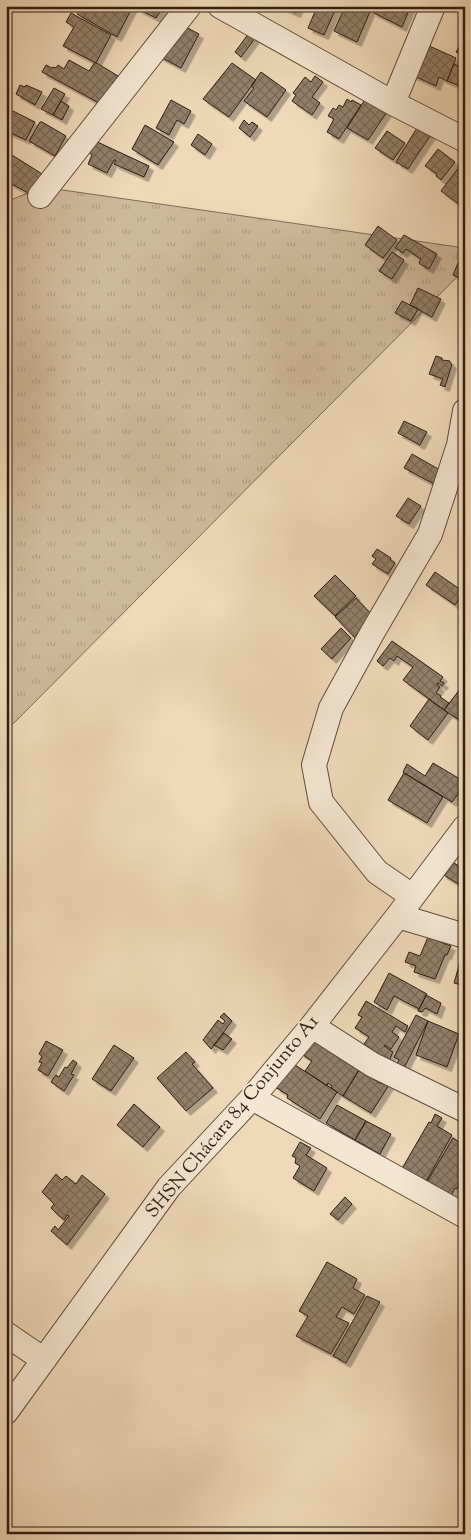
<svg xmlns="http://www.w3.org/2000/svg" width="471" height="1540" viewBox="0 0 471 1540" font-family="'Sorts Mill Goudy',serif">
<style>
.grass{fill:url(#grass-tufts);stroke:#806b59}
.building{fill:url(#building-cross-hatch);stroke:#301d15;filter:url(#shadow)}
.lines{fill:none;stroke-linecap:round;stroke-linejoin:round}
.minor-casing{stroke:#604c3e;stroke-width:26}
.minor{stroke:#f5e6d2;stroke-width:24}
.labels{text-anchor:middle;dominant-baseline:central;stroke-width:4;stroke-linejoin:round;paint-order:stroke}
.street-label{font-size:19px;fill:#301d15;stroke:#f5e6d2}
</style>
<defs>
<pattern id="grass-tufts" width="24" height="20" patternUnits="userSpaceOnUse" patternTransform="scale(1.25)"><rect width="24" height="20" fill="#cfb99d"/><path d="M3 7l-1-3M5 7V3M7 7l1-3M15 17l-1-3M17 17v-4M19 17l1-3" fill="none" stroke="#b29f86"/></pattern>
<pattern id="building-cross-hatch" width="8" height="8" patternUnits="userSpaceOnUse" patternTransform="scale(1.25)"><rect width="8" height="8" fill="#937f6a"/><path d="M0 0l8 8M0 8l8-8" fill="none" stroke="#786756"/></pattern>
<filter id="shadow"><feDropShadow dx="4.5" dy="4.5" stdDeviation="0" flood-color="#0004"/></filter>
</defs>
<rect width="100%" height="100%" fill="#efd9b9"/>
<filter id="stains"><feTurbulence type="fractalNoise" baseFrequency=".004" numOctaves="4"/><feColorMatrix values="0 0 0 0 .2 0 0 0 0 .09 0 0 0 0 .02 0 0 0 .5 -.17"/></filter>
<radialGradient id="worn" r=".72"><stop offset=".6" stop-color="#630" stop-opacity="0"/><stop offset="1" stop-color="#630" stop-opacity=".3"/></radialGradient>
<path class="grass" d="M42,187l423,61v21l-459,462v-529z"/>
<path class="building" d="M82,6h51l-16,31 -40,-23z
M139,6h31l-2,3 -4,-3 -8,12 -18,-9z
M279,6h20l-3,7z
M316,6h21l-13,29 -16,-7 9,-21z
M345,6l27,1 -15,35 -23,-11z
M375,6h32l3,2 -8,19 -30,-15z
M456,6h9v14l-4,-2 3,-7z
M71,13l40,22 -15,28 -33,-17 11,-19 -8,-5z
M178,23l21,11 -18,34 -26,-14z
M252,29l7,4 -18,24 -6,-5z
M465,32v25l-9,-5 7,-12 -3,-1z
M425,44l31,14 -9,23 -8,-4 -3,9 -24,-11z
M69,60l20,11 6,-9 23,14 -19,27 -57,-31 4,-7 6,3 1,-1 3,1 2,-3 6,4z
M232,63l24,17 -27,37 -26,-18z
M454,64l11,5v19l-18,-7z
M261,72l25,18 -19,27 -23,-16 10,-13 -3,-2z
M315,76l8,6 -11,15 8,6 -8,12 -20,-14 4,-6 -3,-2 12,-16 6,5z
M20,85l5,2 1,-2 16,7 -7,13 -19,-11z
M54,88l11,6 -12,21 -12,-6z
M369,93l22,13 -23,34 -21,-12z
M347,99l4,3 1,-2 9,5 -22,34 -12,-7 7,-13 -6,-3 5,-8 3,2 3,-5 4,2z
M171,100l20,11 -7,13 -7,-4 -8,15 -13,-7z
M61,101l8,5 -7,14 -9,-5z
M7,108l28,14 -9,18 -20,-9z
M244,120l5,5 3,-3 6,4 -8,11 -11,-9z
M40,122h2l24,14 -11,20 -26,-15z
M420,123l16,4 -28,42 -12,-7z
M145,125l29,17 -16,23 -26,-16z
M387,131l18,12 -12,17 -18,-12z
M198,134l14,10 -7,11 -14,-10z
M91,139l58,27 -5,11 -30,-13 2,-4h-2l-7,13 -19,-9 4,-9 -5,-4z
M438,149l17,13 -14,18 -5,-4 1,-2 -12,-8z
M12,155l35,22 -11,20 -30,-16v-16z
M462,163l3,3 -1,42 -23,-17z
M378,226l19,14 -14,18 -18,-13z
M404,235l33,19 -8,15 -9,-5 -1,-2 2,-3 -15,-10 -3,4 -8,-5z
M392,252l12,8 -12,19 -13,-8z
M458,263l7,3 -1,15 -11,-6z
M418,288l23,11 -9,18 -22,-12z
M402,301l16,8 -7,12 -16,-8z
M436,356l6,2v2l8,1v2l2,1 -7,23 -5,-2 3,-6 -14,-5z
M404,421l23,11 -7,13 -22,-12z
M412,454l28,16 -4,15 -32,-17z
M408,498l13,8 -12,18 -13,-8z
M377,549l14,9 -1,1 5,4 -7,11 -16,-10 4,-5 -4,-3z
M435,572l29,20 -9,13 -29,-20z
M335,575l21,21 -21,20 -21,-20z
M356,598l19,20 -20,20 -20,-21z
M341,628l10,10 -19,21 -11,-10z
M392,641l51,36 -3,4 4,2 -2,3 -4,-3 -1,2 3,2 -4,6 5,3 -1,1 9,6 -5,7 -41,-30 10,-13 -16,-11 -3,5 -4,-3 -7,8 -5,-4 -1,-1z
M460,689l5,3v32l-21,-14z
M429,699l19,14 -20,27 -18,-14z
M433,763l32,19v3l-13,17 -49,-30 4,-8 18,12z
M404,773l39,24 -16,26 -39,-23z
M451,861l14,9v18l-23,-14z
M428,937l23,9 -4,9h-2l-10,24 -21,-7 2,-6 -11,-4 4,-10 11,4z
M463,952l2,1v33l-11,-3z
M389,973l38,21 -8,15 -25,-13 -7,14 -13,-8z
M426,995l15,8 -4,11 -12,-6 -3,4 -4,-1z
M366,1001l42,25 -3,6 -9,-6 -4,6 7,5 -8,12 -6,-4 -1,1 9,6 -4,9 -25,-17 5,-7 -14,-9 7,-11 -4,-2z
M224,1013l8,8 -21,28 -8,-9 15,-20 5,4 2,-3 -5,-4z
M416,1015l12,6 -25,49 -8,-4 4,-6 -5,-3z
M428,1021l31,13 -12,33 -31,-12z
M224,1033l8,6 -9,11 -9,-5z
M315,1039l17,12 -1,1 20,13 9,3 -17,28 -12,-8 1,-2 -4,-3 -1,3 -22,-15 7,-10 -12,-8z
M46,1041l17,9 -15,26 -10,-6 4,-7 -3,-1 3,-6 -3,-2z
M114,1045l20,13 -23,33 -19,-12z
M186,1052l9,10 -3,2 21,24 -27,23 -29,-33z
M73,1060l4,3 -6,11 3,1 -10,16 -13,-9 5,-7 3,2 6,-10 2,1z
M292,1063l45,29 -17,27 -33,-21 1,-3 -13,-8z
M359,1070l22,14 2,-2 6,3 -18,28 -28,-17z
M134,1104l26,23 -17,20 -26,-22z
M337,1105l29,16 -11,19 -29,-17z
M435,1114l7,4 -5,8 15,9 -25,45h-1l-3,6 -23,-14 29,-50 2,1z
M366,1121l25,13 -11,20 -25,-14z
M453,1138l12,8v29l-8,14 -2,-1 -4,8 -24,-14z
M300,1142l11,6 -5,7 21,13 -13,23 -21,-13 7,-12 -5,-3 1,-5 -4,-2z
M56,1174l6,6 4,-4 10,8 6,-9 23,19 -38,51 -16,-14 4,-5 3,4 11,-14 -2,-1 -3,5 -7,-6 -6,-6 3,-4 -12,-12z
M345,1197l7,7 -14,16 -8,-6z
M327,1262l30,17 -4,9 12,7 -11,19 -12,-7 -6,10 13,6 -18,31 -35,-18 12,-20 -9,-5z
M367,1296l13,6 -34,61 -13,-7z"/>
<g class="lines">
<g class="minor-casing">
<path id="minor" d="M220,6l173,97 72,37
M393,103l40,-97
M40,196l149,-190
M412,896l-35,-24 -56,-70 -7,-37 17,-57 40,-73 59,-101 29,-89 6,-34
M398,916l67,20
M312,1026l61,39 92,45
M252,1098l213,118
M6,1334l38,26
M6,1412l163,-225 83,-89 60,-72 86,-110 67,-89"/>
</g>
<use href="#minor" class="minor"/>
</g>
<g class="labels">
<g class="street-label">
<text transform="translate(233 1117) rotate(-50)">SHSN Chácara 84 Conjunto A1</text>
</g>
</g>
<rect width="471" height="1540" fill="none" stroke="#efd9b9" stroke-width="25"/>
<rect x="8" y="8" width="456" height="1525" fill="none" stroke="#301d15" stroke-width="2.5"/>
<rect x="12" y="12" width="446" height="1515" fill="none" stroke="#301d15"/>
<rect width="100%" height="100%" filter="url(#stains)"/>
<rect width="100%" height="100%" fill="url(#worn)"/>
</svg>
